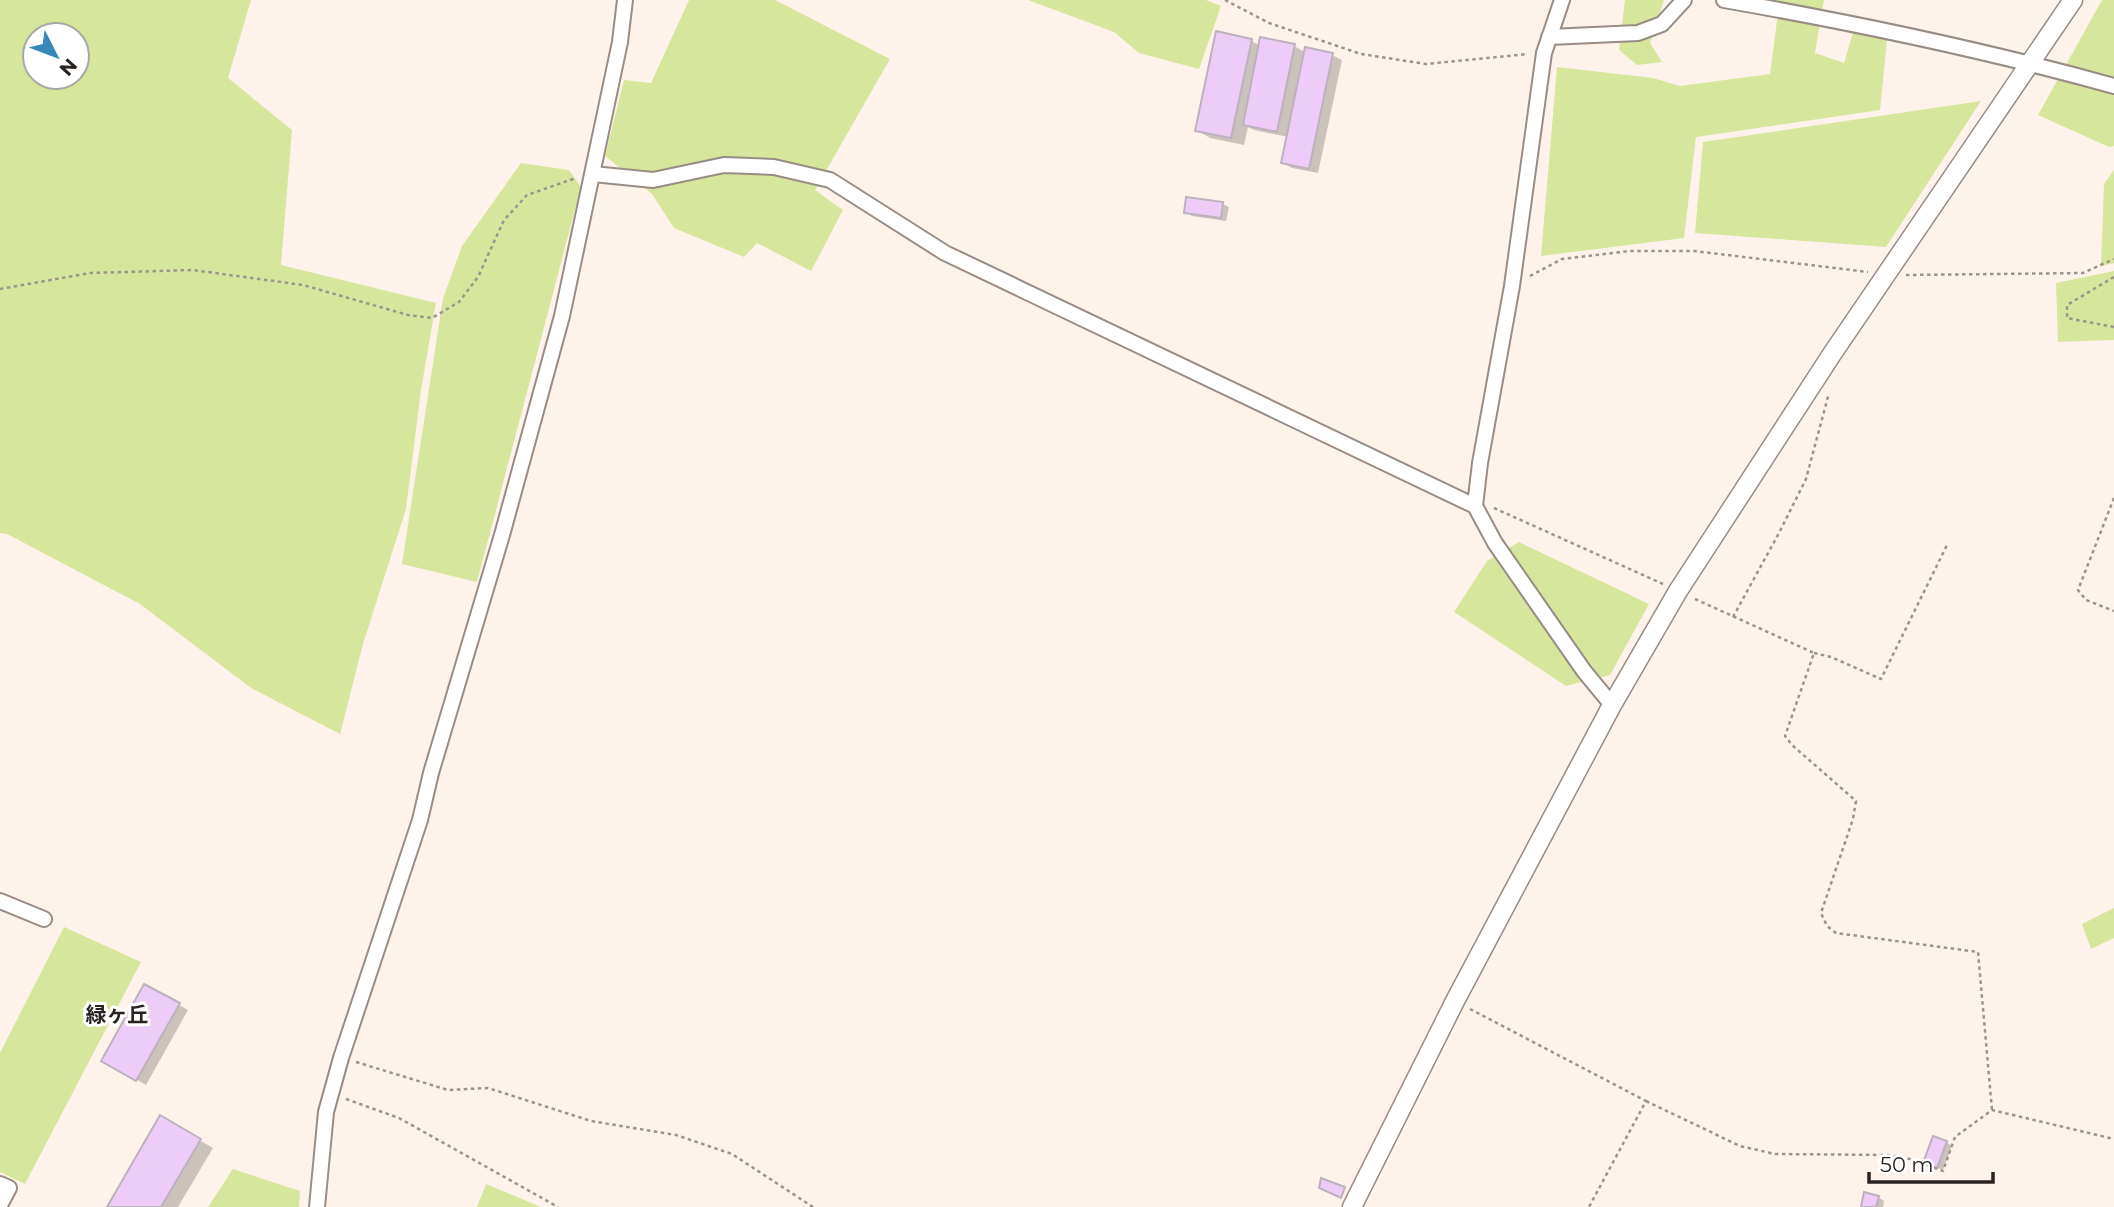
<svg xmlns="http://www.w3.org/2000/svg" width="2114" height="1207" viewBox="0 0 2114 1207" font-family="Montserrat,'Noto Sans JP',sans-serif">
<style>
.green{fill:#d6e69c;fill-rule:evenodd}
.shadow{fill:#0003}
.building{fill:#edccf7;stroke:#bbb2be;stroke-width:2}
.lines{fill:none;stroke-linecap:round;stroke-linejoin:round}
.minor-casing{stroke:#998c84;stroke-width:18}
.tertiary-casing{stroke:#998c84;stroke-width:21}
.path{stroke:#9b938d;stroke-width:2.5;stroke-dasharray:3.5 3.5;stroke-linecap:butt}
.minor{stroke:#fff;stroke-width:14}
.tertiary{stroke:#fff;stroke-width:18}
.labels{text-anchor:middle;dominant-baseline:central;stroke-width:6;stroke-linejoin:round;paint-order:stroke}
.neighbourhood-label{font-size:21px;font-weight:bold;fill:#282320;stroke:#fff}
</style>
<rect width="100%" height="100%" fill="#fef3eb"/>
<path class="green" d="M0,0h251l-23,78 64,52 -11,135 155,38 -15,87 -15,119 -43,135 -23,90 -89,-46 -111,-84 -133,-70 -7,-1zM35,35h42v42h-42z
M689,0h86l115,59 -75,131 28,20 -32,61 -54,-28 -13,14 -70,-29 -22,-34 -47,-38 19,-76 27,3z
M1028,0h178l15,6 -22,63 -60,-16 -25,-21z
M1625,0h39l-14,43 12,19 -25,3 -18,-15z
M1725,0h99l-9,53 29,10 14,-47 30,14 -8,80 -184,27 -12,101 -143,18 16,-189 96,11 27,8 90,-12 8,-61z
M2102,0h12v146l-5,1 -71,-32z
M1981,101l-95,146 -191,-14 8,-91z
M521,163l48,7 12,17 -104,395 -75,-18 41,-266 19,-52z
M2114,170v93l-13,3 3,-82z
M2114,271v69l-56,2 -2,-59z
M1519,542l130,62 -39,71 -44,11 -112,-74 33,-51z
M2114,908v30l-23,11 -9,-25z
M64,927l77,35 -116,222 -25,-12v-119z
M233,1169l67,22 -1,16h-91z
M486,1184l55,23h-64z"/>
<path class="shadow" d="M1252,41l8,5h34l11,6 27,3 10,5 -24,113 -26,-5 -10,-6 6,-25 -34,-7 -6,-3 -4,18 -34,-7 -13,-8z
M1223,204l6,3 -3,14 -34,-5 -6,-4z
M145,986l43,24 -42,75 -43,-25z
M161,1118l52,30 -35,59h-69z
M1946,1142l6,4 -9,24 -12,-4z
M1878,1197l6,4 -1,6h-21z"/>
<path class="building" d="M1216,31l36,8 -21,99 -36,-7z
M1260,37l35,7 -18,88 -34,-7z
M1305,47l28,6 -24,116 -28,-6z
M1186,197l37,5 -2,16 -37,-5z
M144,984l36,19 -44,78 -35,-20z
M160,1115l41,24 -40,68h-54z
M1933,1136l14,5 -10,27 -14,-5z
M1321,1178l24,9 -4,11 -22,-10z
M1864,1192l15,4 -3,11h-15z"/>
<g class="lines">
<g class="minor-casing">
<path id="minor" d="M1562,0l-18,53 -32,233 -32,177 -5,43 20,37 89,128 28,34
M1724,0c131,23 261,50 390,86
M1549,37l89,-4 24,-9 22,-24
M593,174l60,6 71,-15 50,2 56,13 115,73 530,253
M0,901l44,18
M0,1184l9,4 -9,17
M317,1207l9,-95 15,-54 79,-238 11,-47 71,-238 60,-219 58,-274 5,-42"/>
</g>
<g class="tertiary-casing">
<path id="tertiary" d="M1352,1207l103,-206 157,-296 66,-114 154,-237 241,-354"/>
</g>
<path class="path" d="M1225,0l44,23 92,31 65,10 102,-10
M1906,275l177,-2 31,-14
M1530,276l32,-17 68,-8h64l174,21
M2114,277l-47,28v13l47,9
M0,289l90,-16 103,-3 110,15 105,30 24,3 27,-16 19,-25 26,-57 23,-25 49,-17
M2114,498l-36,92 8,10 28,11
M1494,508l169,76
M1695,599l119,54 -29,83 7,9 64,56 -3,18 -32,94 6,13 9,7 142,19 14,158
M1733,617l46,-84 27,-54 23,-86
M1814,653l17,4 50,22 67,-136
M1470,1009l176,92 -57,106
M356,1062l92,28 40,-2 103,33 85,14 56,19 81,53
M346,1099l53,19 159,89
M1646,1101l94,45 35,8 113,1 22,4 33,12 12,-34 37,-27 122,29"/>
<use href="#minor" class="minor"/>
<use href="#tertiary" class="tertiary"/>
</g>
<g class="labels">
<g class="neighbourhood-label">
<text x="117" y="1014">緑ヶ丘</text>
</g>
</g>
<g transform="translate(56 56) rotate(132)"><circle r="33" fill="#ffffff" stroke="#a9a7a6" stroke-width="2"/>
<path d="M0-5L12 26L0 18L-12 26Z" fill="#3688b9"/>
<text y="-10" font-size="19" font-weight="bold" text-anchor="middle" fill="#282320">N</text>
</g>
<path d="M1869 1172v10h124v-10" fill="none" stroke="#282320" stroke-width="3.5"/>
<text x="1880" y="1172" font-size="21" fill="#282320" stroke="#ffffff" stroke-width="5" paint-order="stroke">50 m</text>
</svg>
